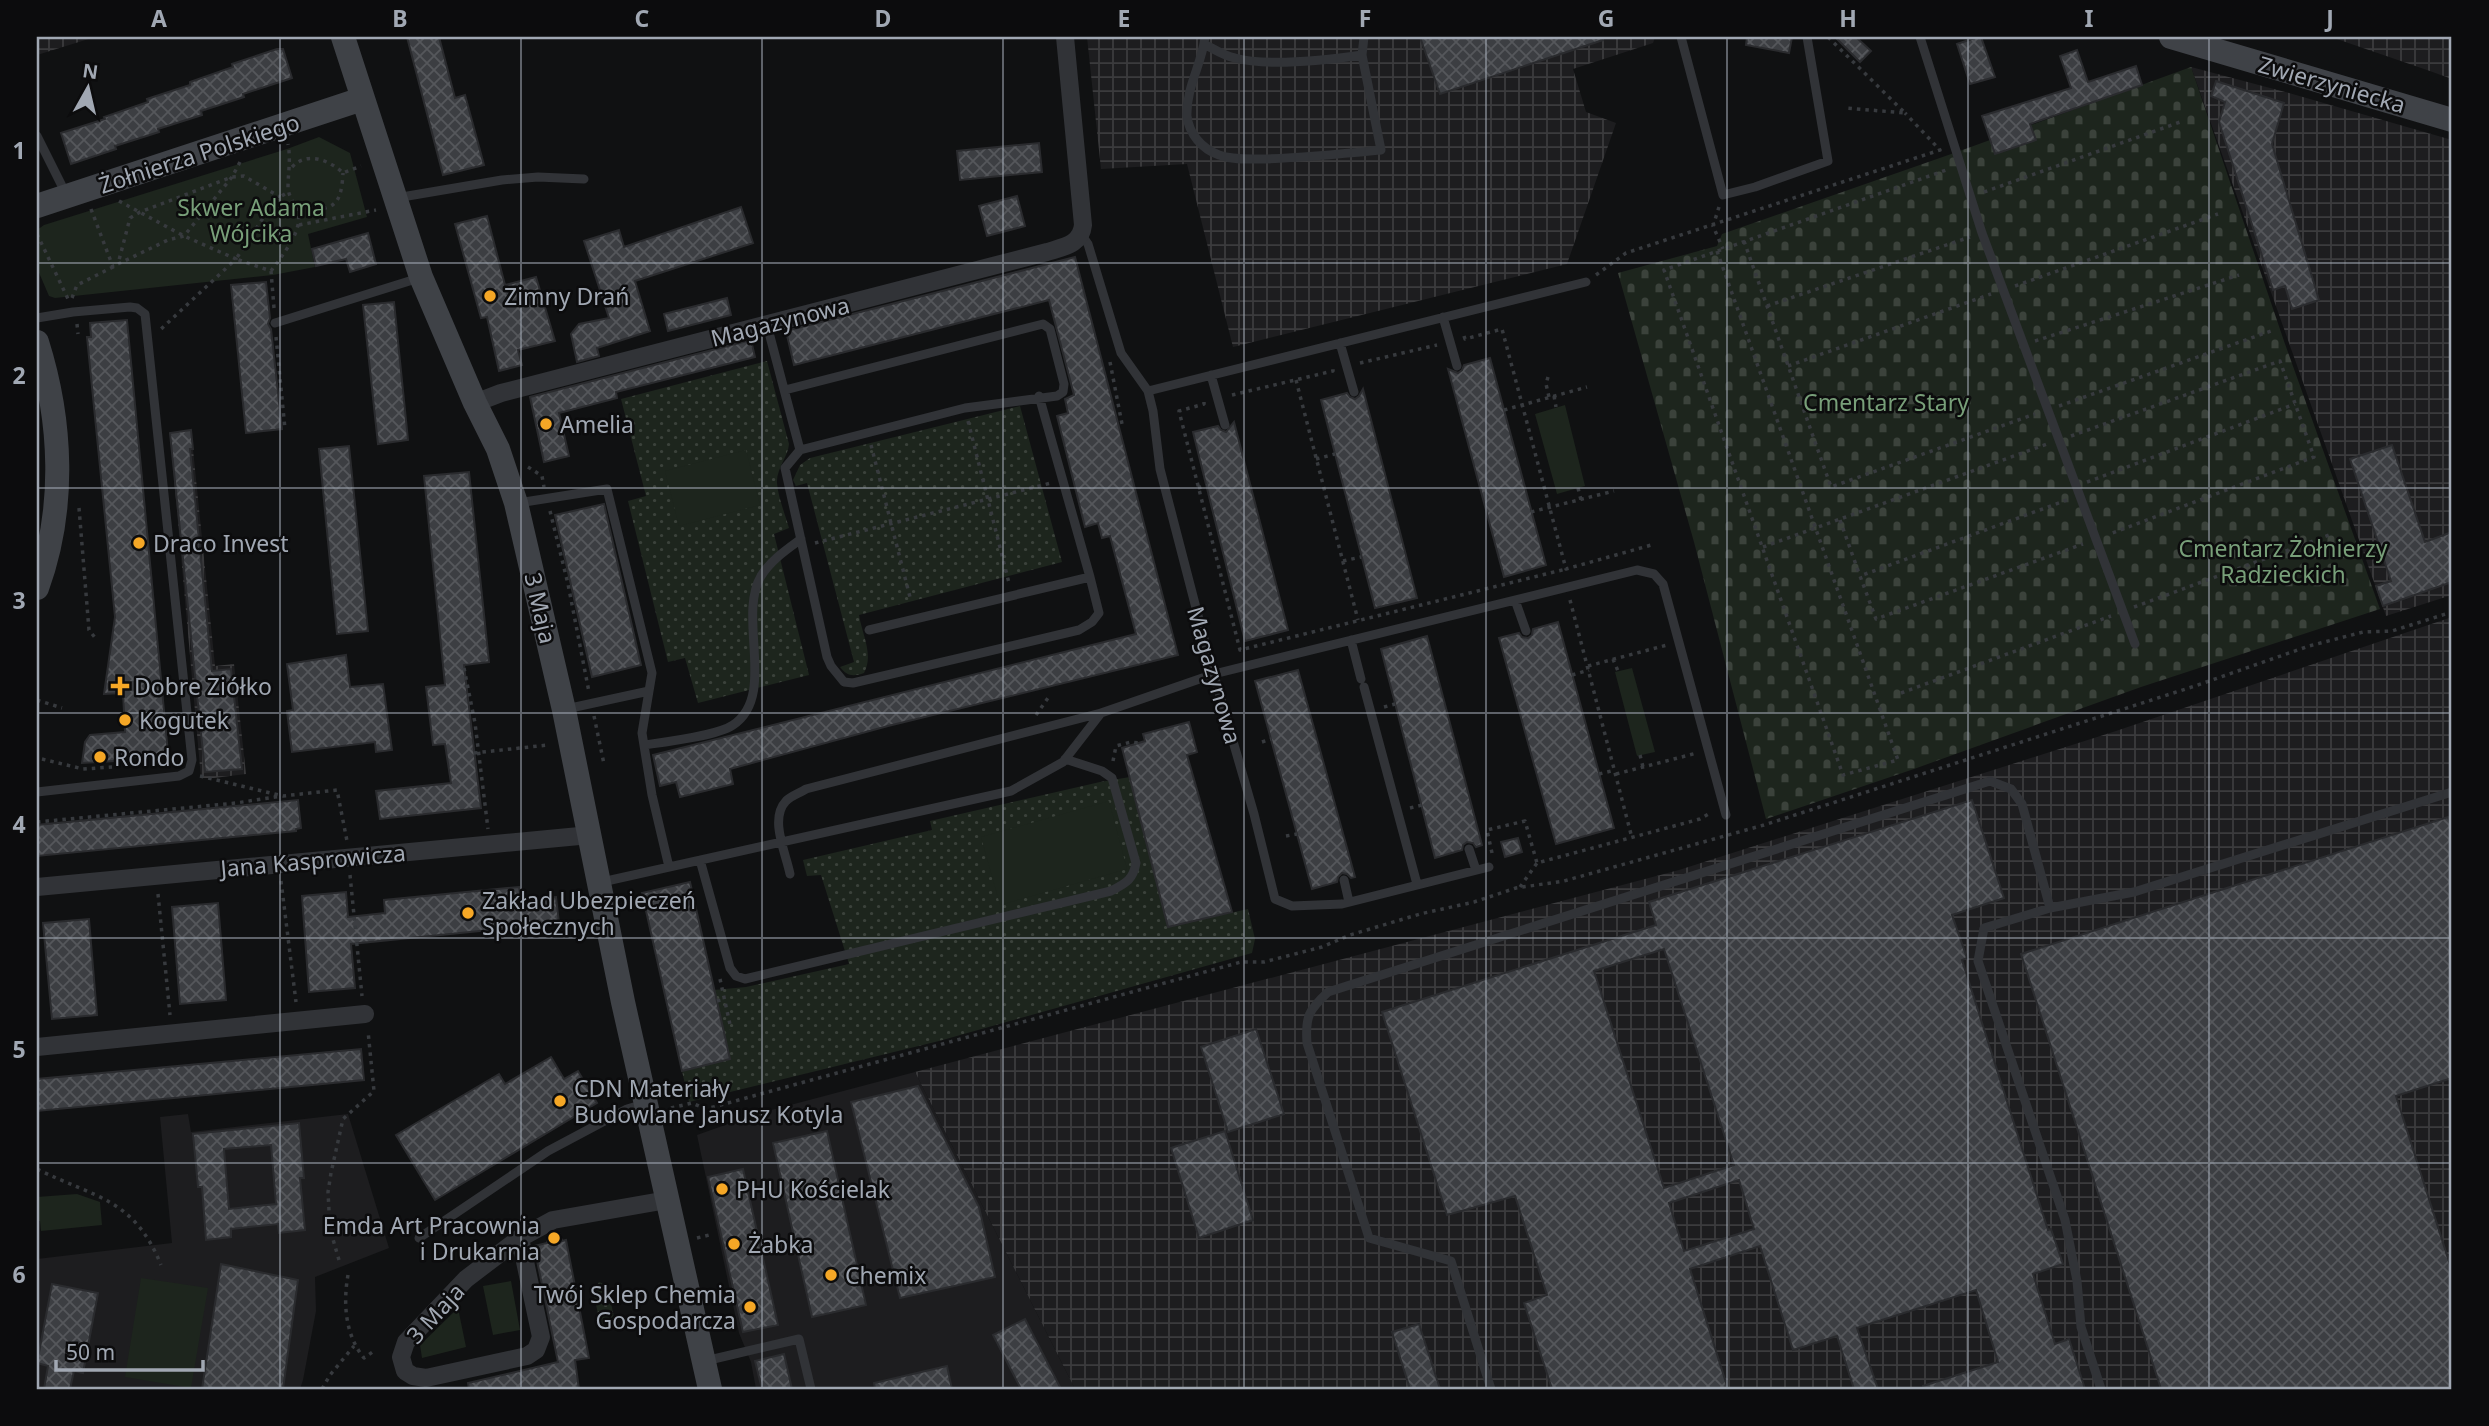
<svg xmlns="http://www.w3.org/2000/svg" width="2489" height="1426" viewBox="0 0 2489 1426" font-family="'Noto Sans',sans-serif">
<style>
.built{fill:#1d1d1f}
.industrial{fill:url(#industrial-grid)}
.grass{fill:url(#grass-dots)}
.cemetery{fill:url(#cemetery-stones)}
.park{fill:#1d251d}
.building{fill:url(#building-cross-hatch);stroke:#2a2b2e;stroke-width:2;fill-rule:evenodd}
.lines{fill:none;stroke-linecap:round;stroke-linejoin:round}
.path{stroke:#373a3e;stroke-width:3.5;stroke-dasharray:3.5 5;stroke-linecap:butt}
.lane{stroke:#313337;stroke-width:9}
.street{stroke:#313337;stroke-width:18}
.secondary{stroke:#3f4247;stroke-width:24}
.grid{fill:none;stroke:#a1a8b3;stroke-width:2;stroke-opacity:0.55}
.poi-dot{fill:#f5a726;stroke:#0c0c0d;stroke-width:2.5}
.labels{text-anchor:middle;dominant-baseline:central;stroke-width:5;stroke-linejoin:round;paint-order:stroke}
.street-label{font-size:23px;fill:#a1a8b3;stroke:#0c0c0d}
.park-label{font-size:23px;fill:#789f79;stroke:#0c0c0d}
.poi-label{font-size:23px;fill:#a1a8b3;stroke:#0c0c0d;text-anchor:start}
.neatline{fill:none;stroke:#a1a8b3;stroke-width:2.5}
.grid-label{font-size:23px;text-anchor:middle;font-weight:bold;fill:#a1a8b3}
</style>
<defs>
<pattern id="industrial-grid" width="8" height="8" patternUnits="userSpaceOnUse" patternTransform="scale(1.75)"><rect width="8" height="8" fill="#1d1d1f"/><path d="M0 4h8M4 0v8" fill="none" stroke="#3b3b3d"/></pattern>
<pattern id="grass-dots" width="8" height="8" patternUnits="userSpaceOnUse" patternTransform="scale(1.75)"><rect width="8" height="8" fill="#1d251d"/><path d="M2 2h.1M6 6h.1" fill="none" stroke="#3b423b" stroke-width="1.8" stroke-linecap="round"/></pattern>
<pattern id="cemetery-stones" width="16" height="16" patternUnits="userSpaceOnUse" patternTransform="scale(1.75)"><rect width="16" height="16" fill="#1d251d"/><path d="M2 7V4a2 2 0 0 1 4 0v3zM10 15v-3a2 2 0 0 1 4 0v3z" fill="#3b423b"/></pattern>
<pattern id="building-cross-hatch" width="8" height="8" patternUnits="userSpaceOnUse" patternTransform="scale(1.75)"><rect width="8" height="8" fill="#3c3e42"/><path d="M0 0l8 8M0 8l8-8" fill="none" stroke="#55575b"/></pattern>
</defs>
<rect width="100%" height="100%" fill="#101112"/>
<path class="built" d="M915,1072l160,317h-319l-5,-27 -12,-29 -42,-198 59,-21z
M188,1114l3,18 157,-18 41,134 -74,29 1,34 -13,69 -3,9h-263v-130l135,-16 -12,-126z"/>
<path class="industrial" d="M37,37h58l-58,18z
M1087,37h568l-2,6 -80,26 13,43 30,11 -49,141 -334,83 -46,-183 -86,5z
M2331,37h121v42l-25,-9z
M2191,67l98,26 163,47v455l-66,21z
M191,430l24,236 19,-2 12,110 -32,4h-13l-31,-345z
M2452,617v772h-1377l-160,-317 764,-202 437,-139z"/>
<path class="grass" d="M767,361l22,83c-1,13 -13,25 -12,39 1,14 8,31 12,45l-15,6 35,141 -111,28 -13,-45 -17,4 -40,-161 18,-5 -25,-97z
M1020,406l42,156 -203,53c3,19 15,40 5,58 -11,4 -17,3 -24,-6l14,-5 -47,-179 -11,3 -3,-6 7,-15 10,-7z
M1130,777l38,150 80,-18 7,30 -3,14 -313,88 -250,61 -7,-31 48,-12 -16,-69 32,-3 103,-23 -28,-89 -14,1 -4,-16 129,-30 -2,-9 170,-39z
M599,1282l8,3 1,4 7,33 -1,6 -8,3 -6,-8 -7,-32z"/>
<path class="cemetery" d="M2191,67l94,277 95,265 -239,78 -227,82 -148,50 -72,-277 -76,-269 99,-27 5,-12 235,-82z"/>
<path class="park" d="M319,137l31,16 17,64 -59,17 7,33 -42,8 -218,23 -6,-2 -12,-28v-38l7,-5 243,-76z
M1565,405l20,81 -28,8 -22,-80z
M746,450l14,55 -81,21 -14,-55z
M1632,668l23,84 -18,4 -22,-84z
M1109,801l18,68 -127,36 -19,-68z
M77,1194l23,8 2,23 -61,6 -1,-10h-3v-24z
M141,1278l67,10 -17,100 -66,-11z
M511,1281l9,49 -27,5 -10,-49z
M458,1308l8,39 -44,11 -2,-13z"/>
<path class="building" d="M407,37h32l16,61 10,-3 19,70 -41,10z
M1420,37h182l1,3 -163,54z
M1747,37h45l-3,16 -43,-8z
M1835,37h21l15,14 -11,11z
M1978,37h3l14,40 -25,7 -13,-40z
M277,49h6l9,29 -49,16 1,3 -43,14 1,4 -44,14 1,3 -44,14 1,3 -45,15 -10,-31 44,-14 -1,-2 44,-15 -1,-3 43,-14v-3l43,-15 -1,-3z
M2077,50l11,32 48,-16 6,19 -112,39 6,16 -41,14 -13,-38 89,-28 -11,-32z
M2216,81l68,22 -12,41 47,156 -27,9 -7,-23 -12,4 -54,-168 6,-20 -14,-6z
M1039,143l3,29 -82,8 -3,-29z
M1017,196l8,30 -38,10 -8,-30z
M741,207l12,36 -118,38 15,50 -53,17 2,8 -22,6 -6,-28 8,-10 30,-6 -25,-77 35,-11 5,17z
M487,216l18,69 31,-8 19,64 -37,9 4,15 -23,6 -12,-54 -6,1 -26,-94z
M368,233l8,31 -26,8 -4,-13 -30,7 -4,-17z
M1075,257l103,398 -290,71 -158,43 3,15 -53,13 -4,-15 -16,4 -7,-31 483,-121 -26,-98 -8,2 -4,-15 -13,4 -28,-111 11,-3 -3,-14 9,-4 -25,-95 -255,65 -8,-34z
M266,282l4,36 -2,6 3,5 11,100 -36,4 -15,-148z
M727,298l4,17 -63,16 -4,-17z
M394,302l14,138 -30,4 -15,-139z
M127,320l41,433 -36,4v3l-50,3 3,-21 5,-7 35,-3 -2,-39 -19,1 11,-77 -28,-280h4l-1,-14z
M751,340l4,17 -139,35 1,6 -58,15 10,43 -25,6 -14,-65z
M1490,358l56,207 -42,12 -56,-208 10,4 4,-3 2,-5z
M1363,389l54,209 -42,10 -54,-208 26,-7 3,4 5,2 4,-3z
M1234,422l54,208 -43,11 -52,-209 25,-6 3,4 5,2z
M191,430l2,19h-3l22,222 19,-2 11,100 -37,3 -35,-339z
M2392,445l33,97 27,-10v50l-69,24 -7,-20 15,-5 -41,-122z
M349,446l19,185 -31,3 -18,-185z
M469,472l20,190 -25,3 17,143 -101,11 -4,-28 75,-8 -6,-39 -12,1 -7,-58 19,-2 -21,-209z
M604,504l37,161 -49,12 -37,-162z
M1558,622l56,206 -58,16 -57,-206 20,-5 3,4 6,1 4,-3 1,-6z
M1427,636l55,209 -6,2 -3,-4 -6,-1 -4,3 -1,5 -27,8 -54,-209z
M346,655l4,32 33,-3 9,66 -16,2 -1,-10 -83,10 -5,-41 6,-1 -6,-46z
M1298,670l57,207 -4,1 -4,-4 -5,-1 -4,4 -1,5 -25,7 -57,-208z
M1189,722l8,30 -10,3 45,157 -64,15 -46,-179 23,-7 -2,-7z
M298,800l3,28 -5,1v2l-259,25v-31z
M1972,800l32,98 -52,17 15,43 -5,2 86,270 3,-1 12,35 -30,10 22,70 14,-5 16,50h-161l-1,-3 75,-24 -22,-72 -119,38 21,61h-24l-17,-53 -44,14 -33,-104 -70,23 38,120h-176l-28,-86 23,-8 -32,-99 -68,19 -65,-203 274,-87 -7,-23zM1664,949l70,216 -70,23 -70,-217zM1739,1180l15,49 -70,22 -15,-48z
M2448,817l4,13v248l-56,18 56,175v118h-291l-140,-435z
M1518,838l4,14 -17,5 -4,-15z
M690,882l40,177 -48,12 -40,-178z
M519,887l2,13 35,-3 3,26 -208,21 4,44 -46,4 -7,-96 44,-4 2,25 37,-4 -1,-13z
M218,903l8,97 -46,4 -8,-97z
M89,919l8,96 -45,4 -9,-96z
M1256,1029l28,85 -56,18 -27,-85z
M361,1049l3,31 -327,31v-32z
M551,1057l13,22 14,-8 19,32 -162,97 -39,-65 103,-61 6,10z
M918,1086l61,121 16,70 -95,21 -49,-196z
M299,1123l5,55h-4l5,52 -26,3 -1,-9 -47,5v8l-25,3 -4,-53h-4l-5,-53zM271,1145l5,59 -47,5 -5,-60z
M827,1131l39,174 -54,12 -39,-174z
M1225,1131l28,89 -54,18 -28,-90z
M743,1169l35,156 -35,7 -35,-155z
M560,1234l2,7 4,-1 23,118 -14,2 4,29h-110l-1,-6 90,-21 -24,-116 13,-3v-7z
M221,1264l77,16 -15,109h-81z
M52,1284l46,9 -15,80 -9,-2 -4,18h-26l4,-23 -11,-3z
M1025,1319l36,70h-40l-28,-54z
M1419,1324l21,65h-30l-18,-57z
M784,1354l8,35h-30l-7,-28z
M947,1366l5,23h-77l-1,-6z"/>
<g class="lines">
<path class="path" d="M1828,37l77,76 -59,-5
M240,162l-8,15 -48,59 -16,4 -50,24 12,-46 10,-6 92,-35 12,-1 36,21
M292,167c15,-16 37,-7 51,6l18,-7
M1984,192l199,-71
M119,201l65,35 52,23 -76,71
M1719,207l-6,19 10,23
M91,209l22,58 5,-3
M298,212c34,-4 43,-2 45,-39
M299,225l77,-15
M37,234l32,67
M1744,241l87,246 204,-73
M1717,251l181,509 -55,15 -179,-505 285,-101
M271,271c10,-14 32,-40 27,-58 -3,-9 -9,-15 -10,-25 0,-16 3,-28 0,-44
M1596,275l30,-22 314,-103 -35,-37
M2015,286l203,-72
M72,298l5,-13 36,-18
M1767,306l203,-69
M274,308l-3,-37 -35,-12 39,-59 13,-8
M77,324l1,10
M1464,336l1,3 37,-10 64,240 89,-25
M276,337l9,92
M2035,341l204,-66
M1110,362l12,62
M1360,363l77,-18
M1788,366l203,-72
M1548,377l-2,7 3,13
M1296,380l62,240
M1232,395l101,-24v-3
M1554,396l2,11
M1204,402v2l-25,7 61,239 326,-81
M2059,406l212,-75
M1504,410l83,-23
M968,421l41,162
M2071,436l209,-75 34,96 -204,77
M871,445l40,156
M1316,459l19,-5
M528,467l14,9 2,11
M2087,482l208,-78
M1198,488l10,-3
M1578,488l3,12
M2067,500l-207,76 16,43 207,-75
M79,508l10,122 7,9
M550,511l18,73 21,108
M1531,512l83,-21
M1840,520l20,56
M815,543l236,-60
M1763,547l284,-103
M1343,561l18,-4
M1570,600l62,238
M2134,607l198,-73
M1613,659l5,12
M1588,666l79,-21
M464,668l11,55 13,106
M1572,675l17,-5
M1901,693l210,-77
M37,700l25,8
M1384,707l11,-3
M1036,715l12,-17
M594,716l10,48
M1262,742l9,-3
M474,753l74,-8
M1640,755l3,12
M42,759l41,10 29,-2
M1113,761l3,-15 15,-4 8,1
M1599,774l16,-4
M1616,774l81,-21
M200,776l83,20 54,-6 10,51
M1410,808l12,-3
M37,822l199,-19 46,-7
M1286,836l11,-2
M1492,853l-5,-23 38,-9 12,42 163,-44 12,-7
M350,875l12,121
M281,881l15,121
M1520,887l17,-24
M158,894l12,121
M720,979l11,50
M717,1001l8,-2
M671,1108l21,-5 14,6 535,-147h23l58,-15 28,-12 70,-21 54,-12 42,-14 48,-7 200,-56 431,-139 114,-40 54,-14 29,-1 60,-19
M37,1169c58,29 97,29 124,96
M697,1238l16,-4
M339,1260l-9,-31 -2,-37 3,-19 12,-54 31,-28 -6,-60
M348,1275c-5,28 -3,60 16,83l10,-7
M322,1389l8,-14 24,-29"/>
<path class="lane" d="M1205,37c-3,27 -19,50 -18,79 2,18 15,33 32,39 14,5 29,4 43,4 40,-1 79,-5 119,-9l-19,-95 2,-18
M1681,37l42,158 32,-8 73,-26 -21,-124
M1920,37l62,196 153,411
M1204,44c10,5 20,12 31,14 34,9 92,2 127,-3
M37,136l29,58
M396,198l106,-18 36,-3 46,2
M1081,234l7,10 33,109 27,38 5,20 7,58 49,189 45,156 21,85 17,7 50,-2 147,-37
M1443,317l14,49
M37,318l36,-6 57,-5 7,1 8,6 47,446 -3,11 -10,5 -142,16
M275,323l144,-45
M767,325l33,125
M1340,343l14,49
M1211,375l14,50
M785,390l258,-66 7,5 14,55 -1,8 -6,4 -92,12 -165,42 -15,18 42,189 4,9 13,16 9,1 226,-53 13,-8 7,-9 -9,-36
M1148,391l438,-109
M518,503l89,-14 45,184 -10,60 10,62 17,72
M1515,600l11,31
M869,630l221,-53 -51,-181
M1351,640l10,39
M1364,687l53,197
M566,709l83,-18
M644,745c21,-3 73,-9 89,-20 44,-29 4,-108 28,-149 10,-16 25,-26 40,-37
M1469,849l7,21
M700,860l30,108 6,8 9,3 366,-88c15,-8 22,-11 25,-28l-24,-85 -10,-7 -37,-12
M790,874c-4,-21 -21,-55 -4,-73 5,-5 14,-8 20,-12l295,-76
M1344,880l5,22
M602,882l409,-91 52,-29 38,-49 113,-39 423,-104 17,4 9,10 63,231
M419,1238l129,-87 79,-42 17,-5
M705,1361l94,-22 12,50
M1491,1389l-40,-128 -82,-23 -62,-195c-2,-27 2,-33 21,-51l662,-211 21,8 11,15 28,104
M2101,1389l-20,-62 -4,-46 -12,-61 -87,-259 6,-33 66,-20 84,-16 318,-100"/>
<path class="street" d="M475,403l26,-10 546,-141c16,-5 34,-7 36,-27l-18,-188
M37,887l553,-52
M37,1047l328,-33
M520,1238l21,99 -5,13 -9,6 -101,22 -13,-2 -8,-5 -4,-14 5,-15 60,-63 54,-41 33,-18 114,-20"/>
<path class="secondary" d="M343,37l78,240 54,126 23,46 18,54 48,207 59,292 87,387
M2171,37l281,83
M37,206l325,-107
M37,342c25,79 29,167 0,246"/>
</g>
<path class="grid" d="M280,37v1352M521,37v1352M762,37v1352M1003,37v1352M1244,37v1352M1486,37v1352M1727,37v1352M1968,37v1352M2209,37v1352M37,263h2415M37,488h2415M37,713h2415M37,938h2415M37,1163h2415"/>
<g class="poi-dot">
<circle cx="490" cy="296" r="7"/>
<circle cx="546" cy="424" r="7"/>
<circle cx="139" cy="543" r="7"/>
<path d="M116.5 675.5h7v7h7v7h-7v7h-7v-7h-7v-7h7z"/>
<circle cx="125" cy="720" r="7"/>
<circle cx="100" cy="757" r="7"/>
<circle cx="468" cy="913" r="7"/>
<circle cx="560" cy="1101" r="7"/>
<circle cx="722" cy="1189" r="7"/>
<circle cx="554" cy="1238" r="7"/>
<circle cx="734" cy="1244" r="7"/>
<circle cx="831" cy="1275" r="7"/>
<circle cx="750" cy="1307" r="7"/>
</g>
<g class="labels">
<g class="street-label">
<text transform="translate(2332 84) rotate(16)">Zwierzyniecka</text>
<text transform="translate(199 153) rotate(-18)">Żołnierza Polskiego</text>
<text transform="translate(780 321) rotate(-14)">Magazynowa</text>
<text transform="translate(541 608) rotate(77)">3 Maja</text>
<text transform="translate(1215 675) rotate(74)">Magazynowa</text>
<text transform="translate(313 860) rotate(-5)">Jana Kasprowicza</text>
<text transform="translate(435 1313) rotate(-47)">3 Maja</text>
</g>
<g class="park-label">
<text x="251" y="207">Skwer Adama<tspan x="251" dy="26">Wójcika</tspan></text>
<text x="1886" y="402">Cmentarz Stary</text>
<text x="2283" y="548">Cmentarz Żołnierzy<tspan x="2283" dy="26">Radzieckich</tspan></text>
</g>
<g class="poi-label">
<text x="504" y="296">Zimny Drań</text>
<text x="560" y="424">Amelia</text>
<text x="153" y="543">Draco Invest</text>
<text x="134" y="686">Dobre Ziółko</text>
<text x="139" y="720">Kogutek</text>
<text x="114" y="757">Rondo</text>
<text x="482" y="900">Zakład Ubezpieczeń<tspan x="482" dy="26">Społecznych</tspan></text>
<text x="574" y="1088">CDN Materiały<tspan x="574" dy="26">Budowlane Janusz Kotyla</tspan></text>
<text x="736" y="1189">PHU Kościelak</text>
<text x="540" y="1225" text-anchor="end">Emda Art Pracownia<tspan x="540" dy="26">i Drukarnia</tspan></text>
<text x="748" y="1244">Żabka</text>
<text x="845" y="1275">Chemix</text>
<text x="736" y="1294" text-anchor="end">Twój Sklep Chemia<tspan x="736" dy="26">Gospodarcza</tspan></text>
</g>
</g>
<rect width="2489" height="1426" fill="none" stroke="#0c0c0d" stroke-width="77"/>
<g transform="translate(88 88) rotate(8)" stroke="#0c0c0d" stroke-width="5" paint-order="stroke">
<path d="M0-5L12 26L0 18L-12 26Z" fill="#a1a8b3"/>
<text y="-10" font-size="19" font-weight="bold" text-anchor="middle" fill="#a1a8b3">N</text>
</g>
<path d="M56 1360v10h147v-10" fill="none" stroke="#a1a8b3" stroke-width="3.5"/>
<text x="66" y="1360" font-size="21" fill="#a1a8b3" stroke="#0c0c0d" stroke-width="5" paint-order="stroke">50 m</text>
<rect x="38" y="38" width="2412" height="1350" class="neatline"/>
<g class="grid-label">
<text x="159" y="27">A</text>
<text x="400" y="27">B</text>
<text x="642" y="27">C</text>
<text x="883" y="27">D</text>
<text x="1124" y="27">E</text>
<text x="1365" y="27">F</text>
<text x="1606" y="27">G</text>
<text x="1848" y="27">H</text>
<text x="2089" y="27">I</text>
<text x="2330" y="27">J</text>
<text x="19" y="159">1</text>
<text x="19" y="384">2</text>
<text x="19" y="609">3</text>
<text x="19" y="833">4</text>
<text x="19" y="1058">5</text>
<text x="19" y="1283">6</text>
</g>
</svg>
